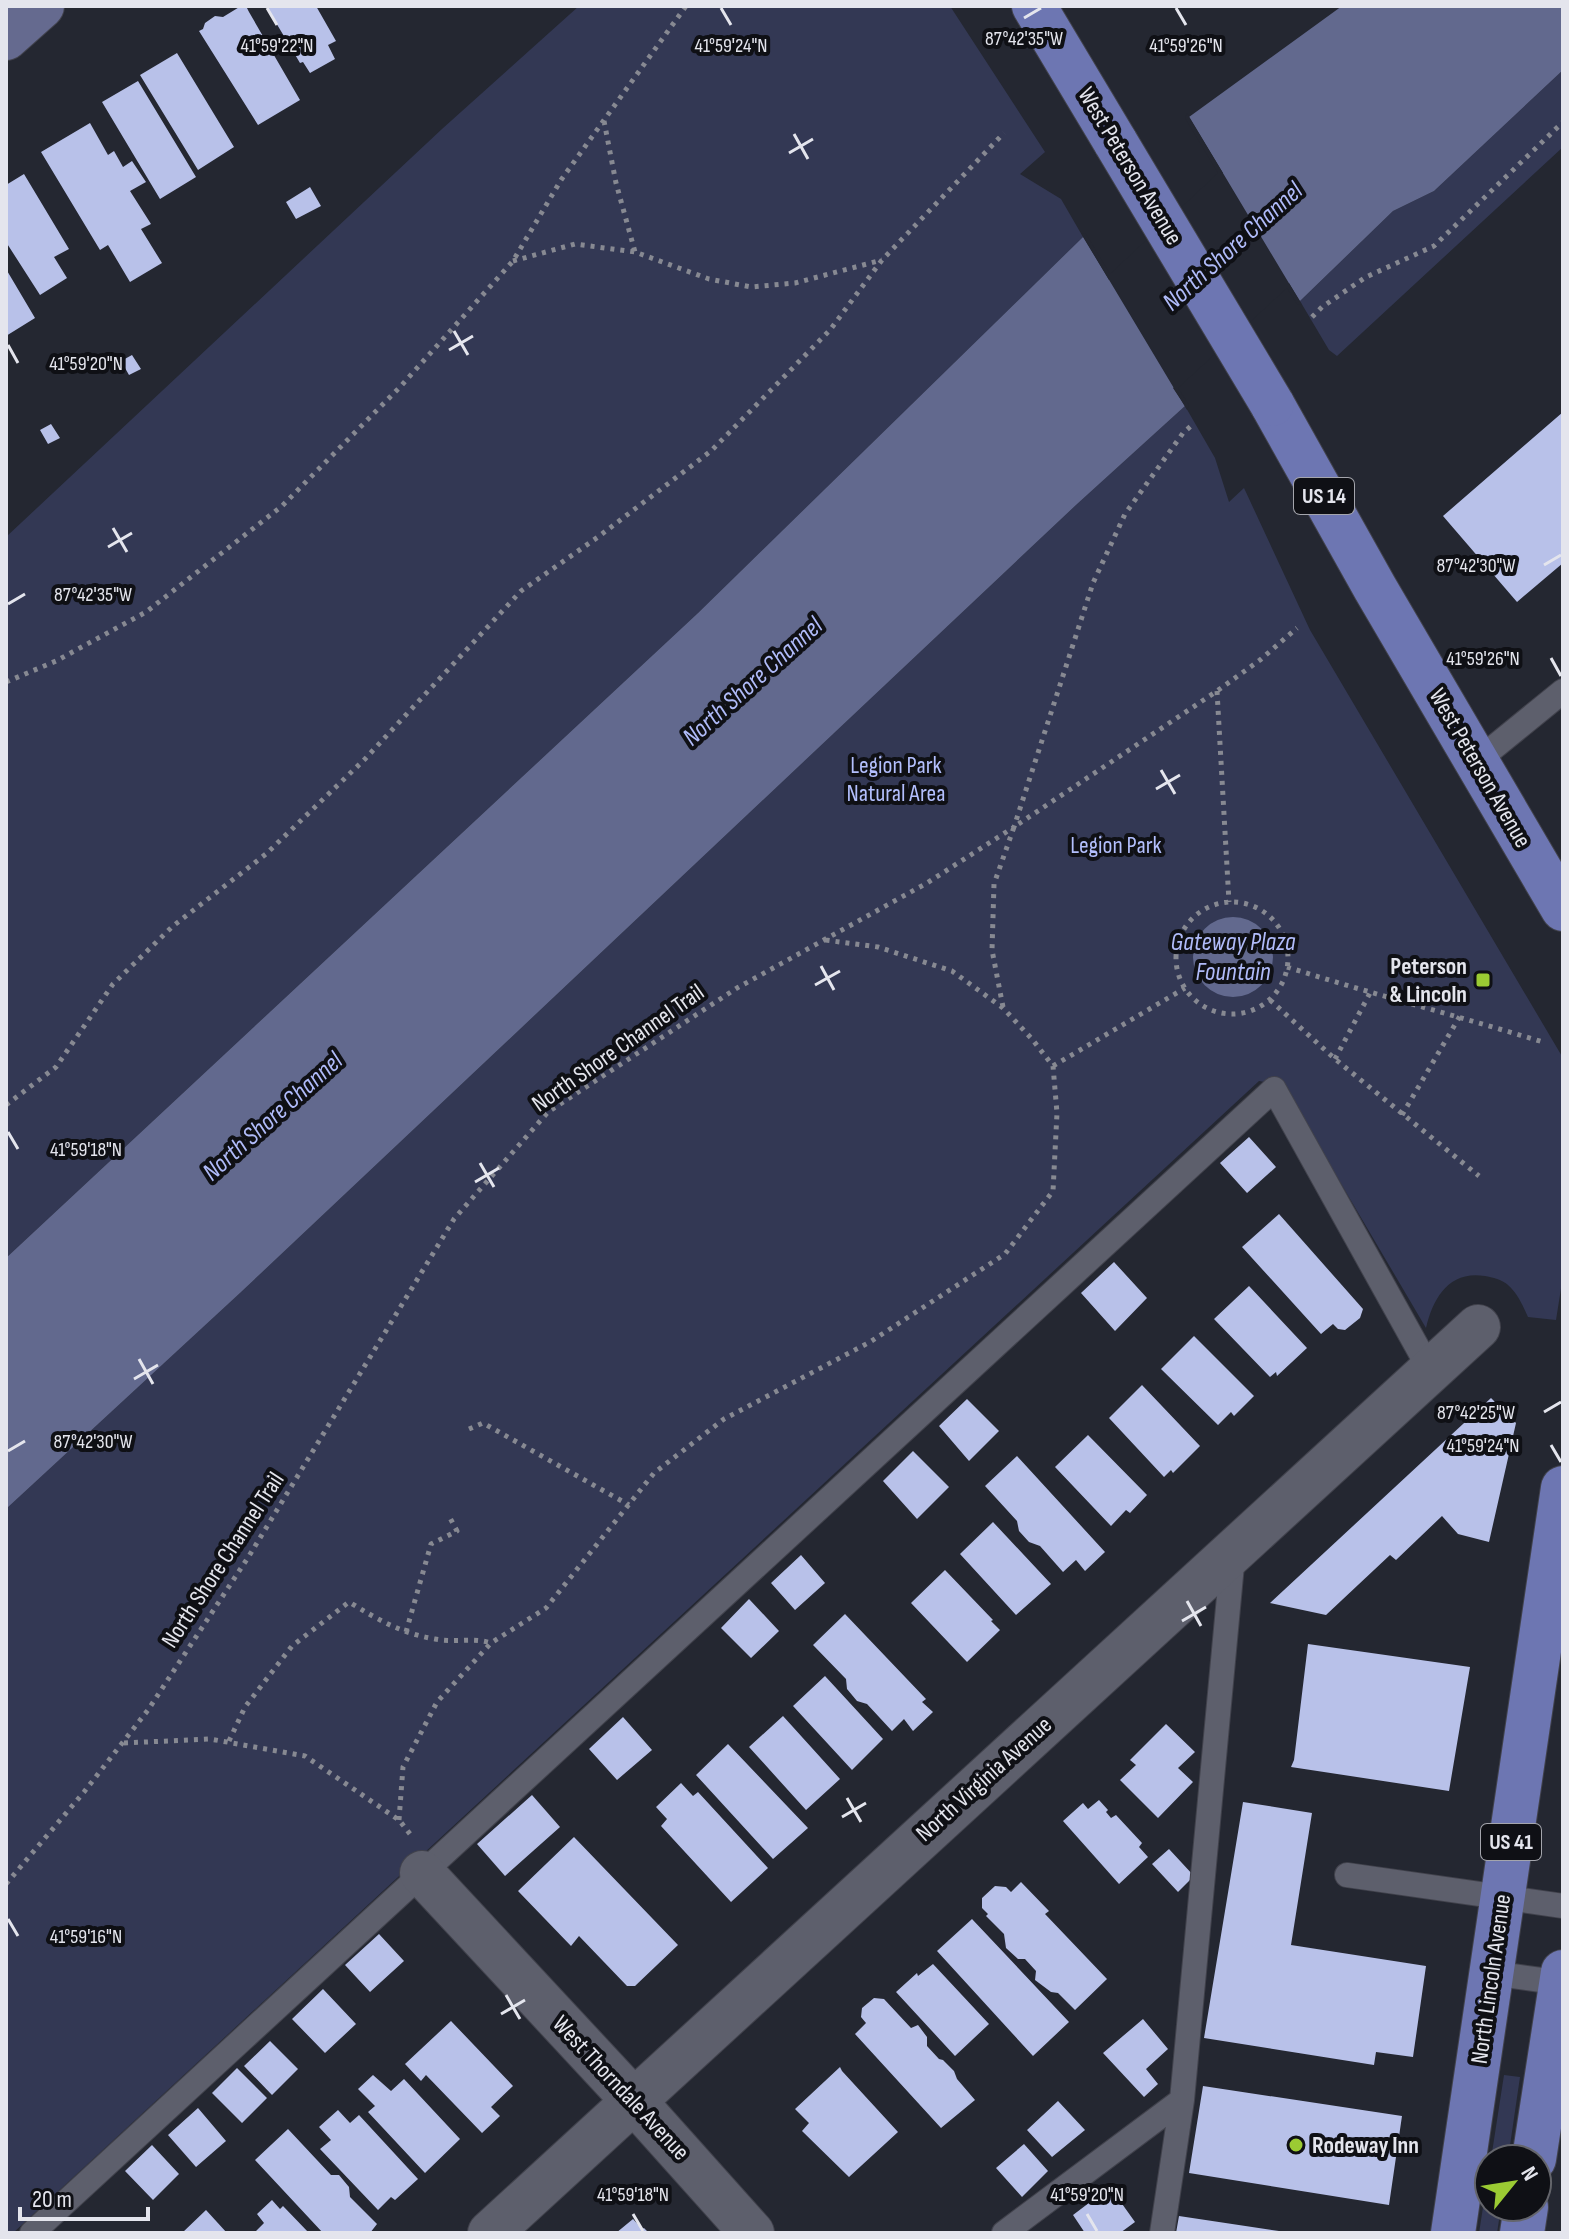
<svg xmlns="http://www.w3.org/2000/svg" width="1569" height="2239" viewBox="0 0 1569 2239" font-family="'Sofia Sans Condensed',sans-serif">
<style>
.green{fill:#333854}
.water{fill:#62698e}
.pier{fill:#242731}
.building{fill:#b8c1e9}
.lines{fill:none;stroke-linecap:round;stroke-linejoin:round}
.lane-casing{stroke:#41424c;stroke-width:26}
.street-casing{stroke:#41424c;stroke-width:46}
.secondary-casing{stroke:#41424c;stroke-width:46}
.primary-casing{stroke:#41424c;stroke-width:46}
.path{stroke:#878992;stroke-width:5;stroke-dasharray:4 6;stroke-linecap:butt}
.lane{stroke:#5d5f6c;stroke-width:24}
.street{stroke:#5d5f6c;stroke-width:44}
.secondary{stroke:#656a8f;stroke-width:44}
.primary{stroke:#6d76b2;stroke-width:44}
.primary-bridge-casing{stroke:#41424c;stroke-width:46;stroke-linecap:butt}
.primary-bridge{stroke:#6d76b2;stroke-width:44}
.ticks{fill:none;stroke:#e4e5ed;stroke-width:3}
.poi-dot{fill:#9bcb33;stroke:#0f1015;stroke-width:3}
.labels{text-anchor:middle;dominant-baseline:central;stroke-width:8;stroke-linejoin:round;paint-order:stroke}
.shield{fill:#0f1015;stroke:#a4a5ac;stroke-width:2}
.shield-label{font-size:22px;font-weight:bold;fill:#e4e5ed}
.street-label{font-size:24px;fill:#e4e5ed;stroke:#0f1015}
.park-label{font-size:24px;fill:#b3bffd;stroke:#0f1015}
.poi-label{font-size:24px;font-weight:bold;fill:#e4e5ed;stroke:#0f1015;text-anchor:end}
.water-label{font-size:26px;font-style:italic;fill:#b0bbf9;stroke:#0f1015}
.ticks-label{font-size:20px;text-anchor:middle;fill:#e4e5ed;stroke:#0f1015;stroke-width:8;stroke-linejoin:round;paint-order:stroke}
</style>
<rect width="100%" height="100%" fill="#242731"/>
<path class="green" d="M579,6h371l95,146 -25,22 41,25 22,38 -385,376 -692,645v-721l436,-408z
M1563,70v77l-226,209 -8,-6 -29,-49 93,-90 41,-20z
M1185,406l30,52 14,44 15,-14 66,142 253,428v218l-7,44 -28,-3c-5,-11 -10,-23 -20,-32 -5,-5 -16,-8 -23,-9 -36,-6 -52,22 -59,52l-143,-243 -24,-4 -1246,1152h-7v-724l234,-216 836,-788z
M1504,2075l16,2 -12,82h-17z
M1489,2169v38h12l-4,26h-18z"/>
<path class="water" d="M1342,6h221v64l-129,121 -41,20 -93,90 -11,-18 -116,105 12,18 -109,99 -836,788 -234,216v-251l692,-645 385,-376 26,43 114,-107 -34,-56z
M1193 957a40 40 0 1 1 80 0a40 40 0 1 1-80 0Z"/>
<path class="pier" d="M1187,113l115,192 -5,-1 -10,-16 -109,100 11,17 -2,5 -106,-177 5,1 24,40 108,-101 -33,-55z"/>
<path class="building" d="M241,6h5l3,6 51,88 -42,25 -59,-94 4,-2 2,-6 10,-7 8,1z
M266,6h50l20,35 -8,4 7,14 -25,14 -7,-11 -3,1z
M177,53l57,94 -36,23 -58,-95z
M138,81l58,96 -36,22 -58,-97z
M90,123l18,32 6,-4 9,16 9,-6 14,21 -16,9 21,33 -10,5 21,34 -32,19 -22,-37 -8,5 -59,-98z
M24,174l45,75 -15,8 13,21 -27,17 -34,-53v-57z
M310,187l11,19 -25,13 -10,-17z
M6,269l29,49 -29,18z
M132,355l9,14 -12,6 -8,-14z
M1563,412v151l-46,39 -74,-86z
M51,424l9,14 -12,6 -8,-14z
M1249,1137l27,30 -29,26 -27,-30z
M1279,1214l84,95 -3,9 -15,12 -7,-1 -5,-5 -12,10 -79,-87z
M1114,1262l33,36 -32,33 -34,-38z
M1249,1286l58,62 -30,28 -1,-4 -6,5 -56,-58z
M1194,1336l60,60 -20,20 -3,-4 -13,13 -57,-56z
M1142,1385l58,61 -27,27 -2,-3 -7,7 -55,-59z
M1491,1398l25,25 -27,119 -31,-8 -16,-18 -46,44 -6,-5 -64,60 -56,-12z
M967,1399l32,32 -30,30 -30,-35z
M1088,1435l59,60 -17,18 -4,-3 -15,16 -56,-59z
M913,1451l36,36 -32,32 -34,-38z
M1017,1456l88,96 -20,19 -9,-11 -13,12 -23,-26 -11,-4 -10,-11 -2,-10 -32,-35z
M993,1522l58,62 -35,31 -56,-61z
M801,1555l24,28 -30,27 -24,-27z
M945,1570l48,50 -2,1 9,9 -33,32 -56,-59z
M749,1599l30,32 -28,27 -30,-30z
M845,1614l81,85 -4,3 11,10 -20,19 -9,-12 -12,12 -25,-27 -10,-3 -10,-12 -1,-10 -33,-34z
M1308,1644l162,23 -21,124 -158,-24 3,-7z
M825,1676l58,63 -31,31 -59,-64z
M783,1716l57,63 -34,31 -57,-63z
M623,1717l29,33 -35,30 -28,-31z
M1166,1724l29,28 -17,16 15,14 -35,36 -38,-38 16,-15 -6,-5z
M728,1744l80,84 -35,31 -77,-84z
M681,1783l12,13 5,-4 70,76 -37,34 -70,-76 6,-7 -11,-12z
M532,1795l28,32 -55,49 -28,-32z
M1099,1800l9,10 -2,2 5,6 5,-3 26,28 -3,4 9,10 -29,27 -56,-63 20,-18 5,6z
M1243,1802l69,11 -21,132 135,21 -13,91 -37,-5 -2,13 -170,-27z
M574,1837l104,108 -43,41h-8l-48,-50 -8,10 -53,-55z
M1169,1849l25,27 -16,16 -26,-28z
M1021,1882l28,29 -4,3 62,65 -32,31 -17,-17 -7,-1 -16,-12 1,-9 -11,-12h-7l-12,-11 -2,-14 -18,-18 2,-2 -6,-6v-10l13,-12 11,1 5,5z
M972,1919l97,103 -36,34 -96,-105z
M379,1934l25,27 -34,31 -25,-27z
M933,1964l56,60 -34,32 -59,-64 21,-19 1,3z
M323,1989l33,35 -31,29 -33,-34z
M874,1998l10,1 27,29 7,-3 9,12v9l12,13 4,1 11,11 3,8 18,21 -34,28 -86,-94 11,-11 -5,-6 1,-9z
M1143,2019l25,30 -22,20 12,15 -14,13 -41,-44z
M451,2021l62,65 -22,21 9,9 -18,17 -56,-58 -5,6 -16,-17z
M270,2041l28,28 -26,26 -28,-29z
M840,2067l2,4 56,61 -49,45 -47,-46 7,-8 -14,-14z
M237,2068l30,30 -25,25 -30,-30z
M373,2075l18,16 13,-12 56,60 -35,34 -57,-61 7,-6 -17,-17z
M1203,2086l199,30 -13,89 -200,-32z
M1058,2101l27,29 -33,27 -25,-27z
M198,2108l28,33 -30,26 -28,-32z
M338,2110l12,13 9,-8 59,64 -23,21 -4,-3 -13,13 -58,-61 11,-9 -12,-13z
M288,2129l43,46h8l10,12 1,10 27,27 -7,9h-47l-68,-73z
M1024,2144l24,27 -26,26 -26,-29z
M152,2145l27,29 -26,26 -28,-29z
M1110,2187l25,35 -15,11h-35l-12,-18z
M272,2200l8,9 3,-3 26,27h-55l10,-10 -7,-9z
M206,2210l21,23h-45z
M1179,2216l100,15 -1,2h-102z
M633,2219l9,10 2,-1 5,5h-33z"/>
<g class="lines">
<g class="lane-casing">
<path id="lane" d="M1477,761l86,-70
M1347,1875l216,31
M1491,1973l72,10
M32,2233l1242,-1144 156,281
M1004,2233l178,-133
M1162,2233l20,-133 51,-546"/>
</g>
<g class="street-casing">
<path id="street" d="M422,1873l211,227 119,133
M490,2233l988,-906"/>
</g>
<g class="secondary-casing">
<path id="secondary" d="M6,38l36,-32"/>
</g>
<g class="primary-casing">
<path id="primary" d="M1034,6l82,137
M1272,404l103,184 188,321
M1534,2159l29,-187
M1453,2233l110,-745
M1522,2233l4,-26"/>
</g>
<path class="path" d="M604,121l12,62 19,69
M513,261l62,-17 60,8 74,27 42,8 44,-4 87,-23
M1312,317l10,-10 44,-30 68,-31 129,-124
M6,682l50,-21 90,-49 136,-106 118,-119 113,-126 48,-81 125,-174
M1217,691l12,211
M1176 958a56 56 0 1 1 112 0a56 56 0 1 1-112 0Z
M1287,967c85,27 171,49 256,75
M1270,1000l65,59 144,117
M1003,1007l-11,-57 2,-66 20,-57 203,-136 43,-31 37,-32
M1335,1059l35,-66
M1053,1066l132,-78
M6,1105l50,-38 57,-83 60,-58 93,-72 99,-95 156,-168 77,-54 113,-86 119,-121 52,-70 122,-127
M1402,1115l58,-99
M469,1429l14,-6 146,82
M406,1632l25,-88 26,-13 -7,-13
M229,1741l16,-34 47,-61 57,-44c30,18 51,31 86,37 18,4 38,-2 56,4
M124,1743l86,-4 95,17 94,64 11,14
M399,1820l4,-53 34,-65 54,-59 55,-35 108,-135 70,-54 146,-77 135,-88 48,-63 4,-78 -4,-47 -21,-27 -29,-31 -51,-37 -74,-24 -53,-7
M6,1884l78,-92 64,-82 101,-154 205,-337 94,-107 189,-124 190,-105 87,-56 79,-244 32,-69 58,-81 8,-7"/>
<use href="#lane" class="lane"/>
<use href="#street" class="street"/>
<use href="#secondary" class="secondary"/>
<use href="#primary" class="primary"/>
<g class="primary-bridge-casing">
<path id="primary-bridge" d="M1116,143l156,261"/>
</g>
<use href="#primary-bridge" class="primary-bridge"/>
</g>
<path class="ticks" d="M267,8l10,17M721,8l10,17M1176,8l10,17M1024,18l17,-10M794,134l14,25M789,153l24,-14M454,331l14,24M8,345l10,18M449,350l24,-14M113,528l14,24M108,547l24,-14M1544,565l17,-10M8,604l17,-10M1551,658l10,18M1161,770l14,24M1156,789l24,-14M821,966l13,24M815,985l25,-14M8,1132l10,17M480,1163l14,24M475,1182l24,-14M139,1359l14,25M134,1379l24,-14M1544,1412l17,-10M1551,1445l10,17M8,1451l17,-10M1187,1601l14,25M1182,1621l24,-14M847,1798l14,24M842,1817l24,-14M8,1919l10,17M506,1995l14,24M501,2014l24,-14M633,2214l10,17M1087,2214l10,17"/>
<g class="poi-dot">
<rect x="1475" y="972" width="16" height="16" rx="4"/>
<circle cx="1296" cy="2145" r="8"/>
</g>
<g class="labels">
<g class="shield">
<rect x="1294" y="478" width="60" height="36" rx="6"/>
<rect x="1481" y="1824" width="60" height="36" rx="6"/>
</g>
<g class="shield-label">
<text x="1324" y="496">US 14</text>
<text x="1511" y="1842">US 41</text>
</g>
<g class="street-label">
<text transform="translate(1130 166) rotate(59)">West Peterson Avenue</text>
<text transform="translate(1480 768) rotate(60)">West Peterson Avenue</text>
<text transform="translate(618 1048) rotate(-35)">North Shore Channel Trail</text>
<text transform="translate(223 1560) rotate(-57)">North Shore Channel Trail</text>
<text transform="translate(984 1779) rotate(-42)">North Virginia Avenue</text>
<text transform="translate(1491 1979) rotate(-82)">North Lincoln Avenue</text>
<text transform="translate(621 2088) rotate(47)">West Thorndale Avenue</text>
</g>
<g class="park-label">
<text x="896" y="765">Legion Park<tspan x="896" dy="28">Natural Area</tspan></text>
<text x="1116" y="845">Legion Park</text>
</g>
<g class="poi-label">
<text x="1467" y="966">Peterson<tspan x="1467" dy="28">&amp; Lincoln</tspan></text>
<text x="1312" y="2145" text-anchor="start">Rodeway Inn</text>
</g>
<g class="water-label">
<text transform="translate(1233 247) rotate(-42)">North Shore Channel</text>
<text transform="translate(753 682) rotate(-42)">North Shore Channel</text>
<text x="1233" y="942">Gateway Plaza<tspan x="1233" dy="30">Fountain</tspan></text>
<text transform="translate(273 1117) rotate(-42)">North Shore Channel</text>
</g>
</g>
<g class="ticks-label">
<text x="1024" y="45">87°42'35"W</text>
<text x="277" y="52">41°59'22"N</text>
<text x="731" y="52">41°59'24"N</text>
<text x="1186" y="52">41°59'26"N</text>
<text x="86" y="370">41°59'20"N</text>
<text x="1476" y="572">87°42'30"W</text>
<text x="93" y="601">87°42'35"W</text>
<text x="1483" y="665">41°59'26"N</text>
<text x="86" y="1156">41°59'18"N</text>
<text x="1476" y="1419">87°42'25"W</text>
<text x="93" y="1448">87°42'30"W</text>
<text x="1483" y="1452">41°59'24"N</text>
<text x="86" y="1943">41°59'16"N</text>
<text x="633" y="2201">41°59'18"N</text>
<text x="1087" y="2201">41°59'20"N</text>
</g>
<rect width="1569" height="2239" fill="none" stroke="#e4e5ed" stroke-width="16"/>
<g transform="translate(1513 2183) rotate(60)"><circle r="38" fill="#0f1015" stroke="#64656b" stroke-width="2"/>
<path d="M0-6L14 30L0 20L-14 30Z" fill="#9bcb33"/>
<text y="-12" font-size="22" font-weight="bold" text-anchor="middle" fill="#e4e5ed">N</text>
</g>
<path d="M20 2207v12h128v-12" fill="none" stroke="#e4e5ed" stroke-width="4"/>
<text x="32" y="2207" font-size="24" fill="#e4e5ed" stroke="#0f1015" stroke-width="6" paint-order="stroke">20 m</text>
</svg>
